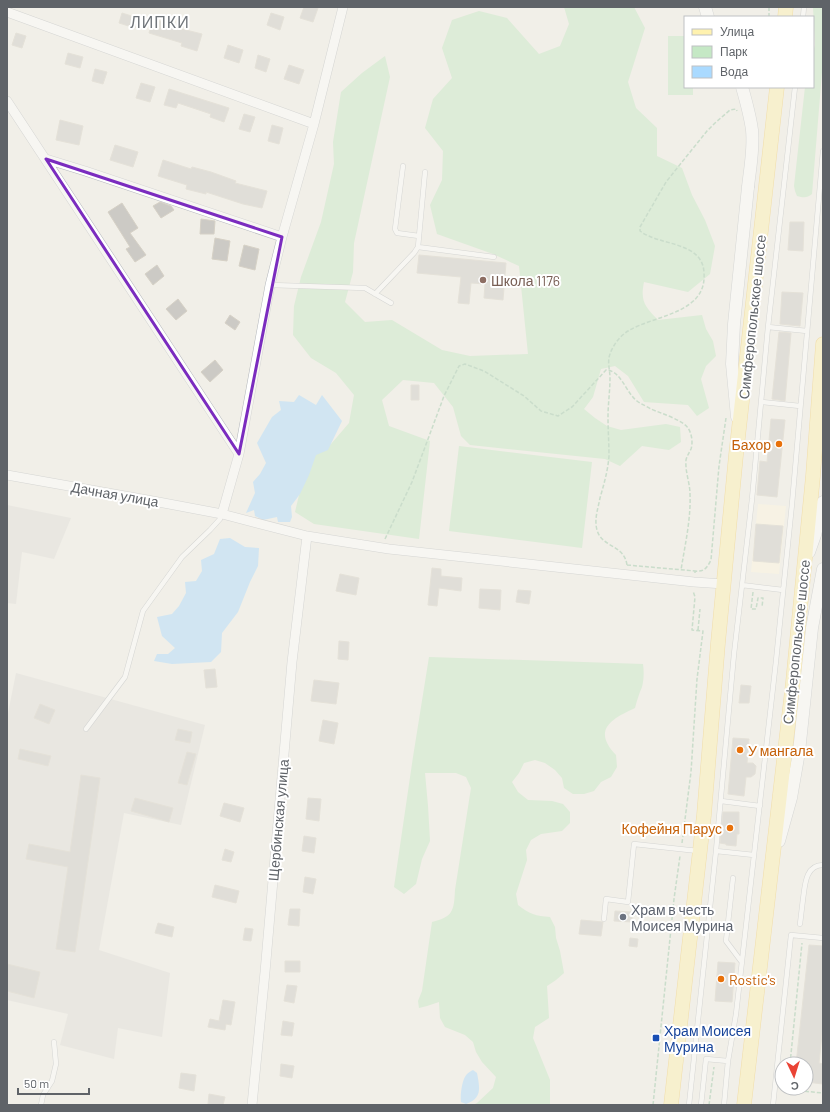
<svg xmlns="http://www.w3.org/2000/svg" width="830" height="1112" viewBox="0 0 830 1112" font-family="Barlow,sans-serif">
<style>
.commercial{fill:#fef7e0}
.industrial{fill:#e0deda}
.green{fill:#c5e8c5}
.water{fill:#aadaff}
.building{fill:#cccac5;stroke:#d6d1c6}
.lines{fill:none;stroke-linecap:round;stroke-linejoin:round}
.lane-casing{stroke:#b5b8bc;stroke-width:5.5}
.street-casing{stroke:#b5b8bc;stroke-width:10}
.secondary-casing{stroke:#b6babf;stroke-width:13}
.primary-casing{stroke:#f2c960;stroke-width:15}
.path{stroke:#9cc7a9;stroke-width:1.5;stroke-dasharray:4 2;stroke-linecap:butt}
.lane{stroke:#fff;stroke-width:4.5}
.street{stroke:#fff;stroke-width:9}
.secondary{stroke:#fff;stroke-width:12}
.primary{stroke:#fff2af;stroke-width:14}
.secondary-bridge-casing{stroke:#b6babf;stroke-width:13;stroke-linecap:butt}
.secondary-bridge{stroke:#fff;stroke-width:12}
.marked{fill:none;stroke:#7b2cbf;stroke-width:3;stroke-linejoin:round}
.education-dot{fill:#8d6e63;stroke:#fff;stroke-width:1.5}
.food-dot{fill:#e8710a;stroke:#fff;stroke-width:1.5}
.worship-dot{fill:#6b7280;stroke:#fff;stroke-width:1.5}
.transit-dot{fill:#1a4fb4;stroke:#fff;stroke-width:1.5}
.labels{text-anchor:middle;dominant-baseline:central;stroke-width:4;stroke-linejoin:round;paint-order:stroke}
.education-label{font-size:14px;fill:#785e54;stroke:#fff;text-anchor:start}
.street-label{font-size:14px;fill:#5f6368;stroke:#fff}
.food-label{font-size:14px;fill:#c56008;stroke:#fff;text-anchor:end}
.worship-label{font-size:14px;fill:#5b616d;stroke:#fff;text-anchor:start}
.transit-label{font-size:14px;fill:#164399;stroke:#fff;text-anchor:start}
.quarter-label{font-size:16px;letter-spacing:1px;fill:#70757a;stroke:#fff}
</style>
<rect width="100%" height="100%" fill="#f1efe8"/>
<path class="commercial" d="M758,504l28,2 -7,68 -28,-2z"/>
<path class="industrial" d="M7,505l64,13 -17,41 -32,-7 -6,52 -9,-1z
M16,673l189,52 -24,100 -57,-12 -25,137 71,23 -8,64 -44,-9 -4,31 -54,-14 8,-31 -61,-14v-282z"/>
<path class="green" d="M564,7h70l11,21 -17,54 8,26 21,20v28l25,12 10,27 13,25 10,26 -5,28 -22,18 -44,-10c-4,19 1,25 14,38l44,-5 4,14 7,12 3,15 -10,10 -5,13 8,29 -12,8 -9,-11 -44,-3 -16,-26 -13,-10 -14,3 -8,28 -9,12 11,9 12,8 14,4 45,-6 14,3 1,15 -12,8 -27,-4 -22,20 -15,-7 -135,-14 -9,-9 -8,-29 -19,-24 -31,-3 -21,20 7,26 41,15 -11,98 -105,-15 -19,-12 9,-38 11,-26 16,-4 18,-21 5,-28 -18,-22 -25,-15 -18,-23 1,-29 7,-29 20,-55 13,-58 -1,-22 8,-50 21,-19 23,-17 5,21 -36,166 -1,29 -8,30 20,20 27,-2 50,30 28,6 58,-2 -9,-88 -26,-12 -56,-20 -7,-29 12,-25 1,-29 -18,-23 8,-29 19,-21 -10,-30 10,-28 27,-9 28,7 32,36 21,-8 9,-22z
M813,7h10v53l-11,134c-5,4 -8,4 -15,2l-2,-5 -1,-5 11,-99h8v-35l2,-7z
M668,36h17v51h8v8h-25z
M459,446l133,16 -10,86 -133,-17z
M429,657l214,7c1,8 1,15 -1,23 -3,7 -5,13 -7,21 -24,11 -43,22 -19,47l1,12 -6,10 -10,5 -7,9 -10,3h-11l-9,-6 -2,-10 -7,-8 -10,-7 -10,-3 -11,3 -5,10 -7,9 6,10 10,8 24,1 11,3 7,8v11l-8,8 -21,3 -10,6 -5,10 1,10 -11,34 2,11c11,9 18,11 32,12l5,10 1,11 4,13 4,22 -8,7 -9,6 2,32 -14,9 -2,11 17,42v25h-77l4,-2 16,-15 3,-11 -14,-15 -6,-10 -3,-10 -8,-7 -20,-8 -5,-9 -1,-16 -12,4 -8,2 -1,-7 4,-10 10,-69c21,-5 22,-11 23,-32l16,-102 -5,-11 -10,-4h-31l3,33 2,35 -8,18 -6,25 -12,10 -10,-7 19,-130z"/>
<path class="water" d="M299,395l17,10 6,-10 20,26 -14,29 -12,5 -7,20 -9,19 -9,12 1,11 -2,5h-12l-1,-5 -14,3 -8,-4 -1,-6 -8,3 9,-20 -2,-11 7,-8 6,-11 -9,-20 15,-26 9,-7 -2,-9 15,1z
M230,538l15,9 14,1 -1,18 -8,16 -12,30 -16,21 -1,19 -10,10 -39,2 -18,-3 3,-7h11l7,-6 -13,-12 -5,-19 15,-3 7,-8 7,-13 -1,-11 11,-1 6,-10 -1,-11 13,-6 6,-15z
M473,1070l4,3c3,16 5,25 -11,31l-5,-2c-1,-7 1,-23 6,-28 2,-2 4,-3 6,-4z"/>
<path class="building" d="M304,7h9l5,1 -5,14 -13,-4z
M122,13l16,5 -3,10 -16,-5z
M271,13l13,4 -4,13 -13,-5z
M153,19l21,6v2l28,7 -5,17 -16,-5 1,-3 -33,-10z
M16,33l10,3 -4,12 -10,-3z
M228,45l15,5 -4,13 -15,-5z
M68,53l15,4 -3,11 -15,-4z
M258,55l12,4 -4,13 -11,-4z
M289,65l15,5 -5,14 -15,-5z
M95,69l12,3 -4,12 -11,-3z
M141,83l14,4 -5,15 -14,-4z
M169,89l60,19 -5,14 -14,-5 1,-3 -33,-11 -2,5 -12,-3z
M244,114l11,3 -5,15 -11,-3z
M60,120l23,6 -4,19 -23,-5z
M272,125l11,3 -4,16 -11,-3z
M115,145l23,7 -5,15 -23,-7z
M163,160l28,9 1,-2 19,5 25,9 -1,2 32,8 -5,17 -19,-4 -37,-12v2l-20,-5 1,-4 -29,-9z
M160,202l11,4 3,4 -13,8 -8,-12z
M122,203l16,25 -8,5 16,22 -11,7 -9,-13 4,-2 -22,-35z
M201,219l14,2 -1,13h-14z
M790,222h14l-1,29 -15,-1z
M215,238l15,3 -3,20 -15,-2z
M244,245l15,4 -4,21 -16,-4z
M419,255l87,8 -3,37 -19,-2 1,-14 -14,-1 -2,21 -11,-1 3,-26 -44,-4z
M157,265l7,11 -11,9 -8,-11z
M782,292l21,1 -3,33 -20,-2z
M178,299l9,12 -11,9 -10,-11z
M230,315l10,7 -5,8 -10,-7z
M779,332l12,1 -6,68 -13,-2z
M215,360l8,10 -13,12 -9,-10z
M411,385h8v15h-8z
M771,419l14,1 -8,77 -20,-2 3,-34 7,1z
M756,524l27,2 -4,37 -26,-2z
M432,568l9,1v7l21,2 -1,13 -22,-3 -2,18 -9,-1z
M340,574l19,4 -3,17 -20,-4z
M480,589l21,1 -1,20 -21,-2z
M518,590l13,1 -2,13 -13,-2z
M339,641l10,1 -1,18 -10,-1z
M215,669l2,18 -11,1 -2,-18z
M314,680l25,3 -3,21 -25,-3z
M741,685l10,1 -2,17h-10z
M40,704l15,6 -6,14 -15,-6z
M323,720l15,3 -4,21 -15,-3z
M178,729l14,3 -2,11 -15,-3z
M733,738l16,1 -2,24h6l3,3 -1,8 -4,3h-5l-2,19 -16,-2z
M20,749l31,7 -3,10 -30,-7z
M187,752l9,2 -9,31 -9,-2z
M81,775l19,3 -25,174 -19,-3 12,-82 -42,-8 3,-15 41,8z
M135,798l38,10 -4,14 -38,-11z
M308,798l13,1 -2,22 -13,-2z
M224,803l20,5 -4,14 -20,-6z
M723,812h16v22h-2l-1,12 -10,-1v-1l-6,-1z
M304,836l12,2 -2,15 -12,-2z
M225,849l9,3 -3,10 -9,-2z
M305,877l11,2 -3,15 -10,-2z
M215,885l24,6 -3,12 -24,-6z
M290,909h10l-1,17 -11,-1z
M615,911l17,1v10l-18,-1z
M581,920l22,2 -2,14 -22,-2z
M158,923l16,4 -2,10 -17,-4z
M245,928l8,1 -2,12 -8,-1z
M630,938l8,1 -1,8 -8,-1z
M809,945l14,1v79l-4,38 4,1v20l-17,-2v-18h-10z
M285,961h15v11h-15z
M718,962l17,1 -3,39 -17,-1z
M7,964l33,8 -6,26 -27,-7z
M287,985l10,1 -3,17 -10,-2z
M223,1000l12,2 -4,23 -5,-1 -1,6 -17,-3 2,-8 9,2z
M283,1021l11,2 -2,13 -11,-1z
M281,1064l13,2 -2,12 -12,-2z
M181,1073l15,2 -2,16 -15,-3z
M209,1094l16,3 -2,8 -15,-1z"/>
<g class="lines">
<g class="lane-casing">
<path id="lane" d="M803,17l1,-10
M403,166l-8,63 2,4 22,3
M418,247l76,10
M270,285l95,3 26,15
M375,294l39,-41 4,-6 7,-75
M768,327l39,4
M761,402l39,4
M742,585l41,5
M86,729l39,-52 18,-66 39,-54 28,-27 10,-11 2,-5
M721,801l39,5
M716,851l38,4
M733,878l-7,63 15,20
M604,919l2,-20 22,3 6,-58 64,7
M800,924c1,-8 2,-17 3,-25 2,-13 2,-34 20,-34
M41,1105l2,-10 9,-14 4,-17 -2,-22
M689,1105l27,-254 18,-197 18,-155 16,-172 27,-240
M701,1105l5,-46 22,2
M724,1105l4,-44 8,-47 18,-159 22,-194 16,-157 31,-353
M773,1105l18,-170 32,3"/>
</g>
<g class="street-casing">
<path id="street" d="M7,12l307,112
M7,101l232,353
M46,159l39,12 197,66
M7,475l146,26 69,13 85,22 82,13 305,33 30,2
M222,514l17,-60 31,-169 12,-48 32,-113 29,-117
M252,1105l13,-133 27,-310 15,-126"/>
</g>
<g class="secondary-casing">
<path id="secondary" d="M705,7l3,10
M737,417l-5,-53 2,-40 14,-137
M809,552l6,-17 8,-33
M779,841l12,-43 8,-46 13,-124 11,-59"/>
</g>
<g class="primary-casing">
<path id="primary" d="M785,17l1,-10
M671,1105l33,-290 14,-172 18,-188 41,-368
M744,1105l49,-423 20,-206 10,-132"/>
</g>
<path class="path" d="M769,17v-10
M385,539l27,-57 32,-86 15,-30 6,-2 19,7 40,25 17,15 17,5 14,-9 34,-37c15,0 20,23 31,31 4,3 9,5 14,8 9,4 32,11 37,19 4,6 5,15 3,21 -2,4 -4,7 -5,11 -1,12 4,23 4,34 1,25 -5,51 -9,76
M627,565c-3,-21 -25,-17 -30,-35 -3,-11 1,-21 3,-32 4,-14 8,-28 9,-42 0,-13 -1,-26 -1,-39 0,-13 2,-26 2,-39 0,-8 -3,-16 0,-24 3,-9 10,-18 18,-23 26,-16 79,-17 76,-58 -1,-32 -45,-27 -64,-42v-4l26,-45 12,-15 29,-36 8,-8 15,-13 6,-1 1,2
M627,565l68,6
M695,573v-2c9,1 12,-3 16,-11l8,-94 7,-48
M753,592l-2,17h5l2,-11h5l-1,9
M698,630l2,-21
M682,843l9,-71 6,-93 6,-48 -11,-1 3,-33 -2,-6
M790,1064l12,-121
M781,1089l42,4
M653,1105l21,-206 6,-43
M709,1105l5,-38"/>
<use href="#lane" class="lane"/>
<use href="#street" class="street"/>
<use href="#secondary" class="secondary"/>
<use href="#primary" class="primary"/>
<g class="secondary-bridge-casing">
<path id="secondary-bridge" d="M742,87c4,14 8,28 10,43 2,19 -2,38 -4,57"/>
</g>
<use href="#secondary-bridge" class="secondary-bridge"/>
</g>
<path d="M0 0H830V1112H0ZM46,159l236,78 -43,217z" fill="#f1efe8" fill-opacity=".55" fill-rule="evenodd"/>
<path class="marked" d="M46,159l236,78 -43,217z"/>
<circle class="education-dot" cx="483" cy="280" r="4"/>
<g class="food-dot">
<circle cx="779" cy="444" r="4"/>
<circle cx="740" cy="750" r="4"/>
<circle cx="730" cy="828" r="4"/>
<circle cx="721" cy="979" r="4"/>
</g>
<circle class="worship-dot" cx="623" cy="917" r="4"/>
<rect class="transit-dot" x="652" y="1034" width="8" height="8" rx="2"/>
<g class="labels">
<g class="education-label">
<text x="491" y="280">Школа 1176</text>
</g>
<g class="street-label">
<text transform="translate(752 317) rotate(-84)">Симферопольское шоссе</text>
<text transform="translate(115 494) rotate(10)">Дачная улица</text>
<text transform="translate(796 642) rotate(-84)">Симферопольское шоссе</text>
<text transform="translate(278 820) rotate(-85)">Щербинская улица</text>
</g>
<g class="food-label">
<text x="771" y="444">Бахор</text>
<text x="748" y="750" text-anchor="start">У мангала</text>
<text x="722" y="828">Кофейня Парус</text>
<text x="729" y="979" text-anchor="start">Rostic's</text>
</g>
<g class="worship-label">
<text x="631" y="909">Храм в честь<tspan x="631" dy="16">Моисея Мурина</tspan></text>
</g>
<g class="transit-label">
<text x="664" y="1030">Храм Моисея<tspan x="664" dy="16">Мурина</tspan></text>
</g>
<g class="quarter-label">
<text x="160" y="21">ЛИПКИ</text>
</g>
</g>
<rect width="830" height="1112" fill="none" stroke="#5f6368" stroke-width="16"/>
<rect x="684" y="16" width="130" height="72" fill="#ffffff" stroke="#bfc1c3"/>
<rect x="692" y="29" width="20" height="6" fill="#fff2af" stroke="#bfc1c3"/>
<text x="720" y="36" font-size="12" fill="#5f6368">Улица</text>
<rect x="692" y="46" width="20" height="12" fill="#c5e8c5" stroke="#bfc1c3"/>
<text x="720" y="56" font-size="12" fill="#5f6368">Парк</text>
<rect x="692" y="66" width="20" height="12" fill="#aadaff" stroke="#bfc1c3"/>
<text x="720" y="76" font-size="12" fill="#5f6368">Вода</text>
<g transform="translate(794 1076) rotate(176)"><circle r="19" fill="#ffffff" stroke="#bfc1c3"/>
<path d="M0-3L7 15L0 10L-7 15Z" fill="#ea4335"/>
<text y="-6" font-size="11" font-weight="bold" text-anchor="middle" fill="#5f6368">С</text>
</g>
<path d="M18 1088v6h71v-6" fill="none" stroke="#5f6368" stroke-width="2"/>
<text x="24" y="1088" font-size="12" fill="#5f6368" stroke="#ffffff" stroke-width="3" paint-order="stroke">50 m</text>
</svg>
